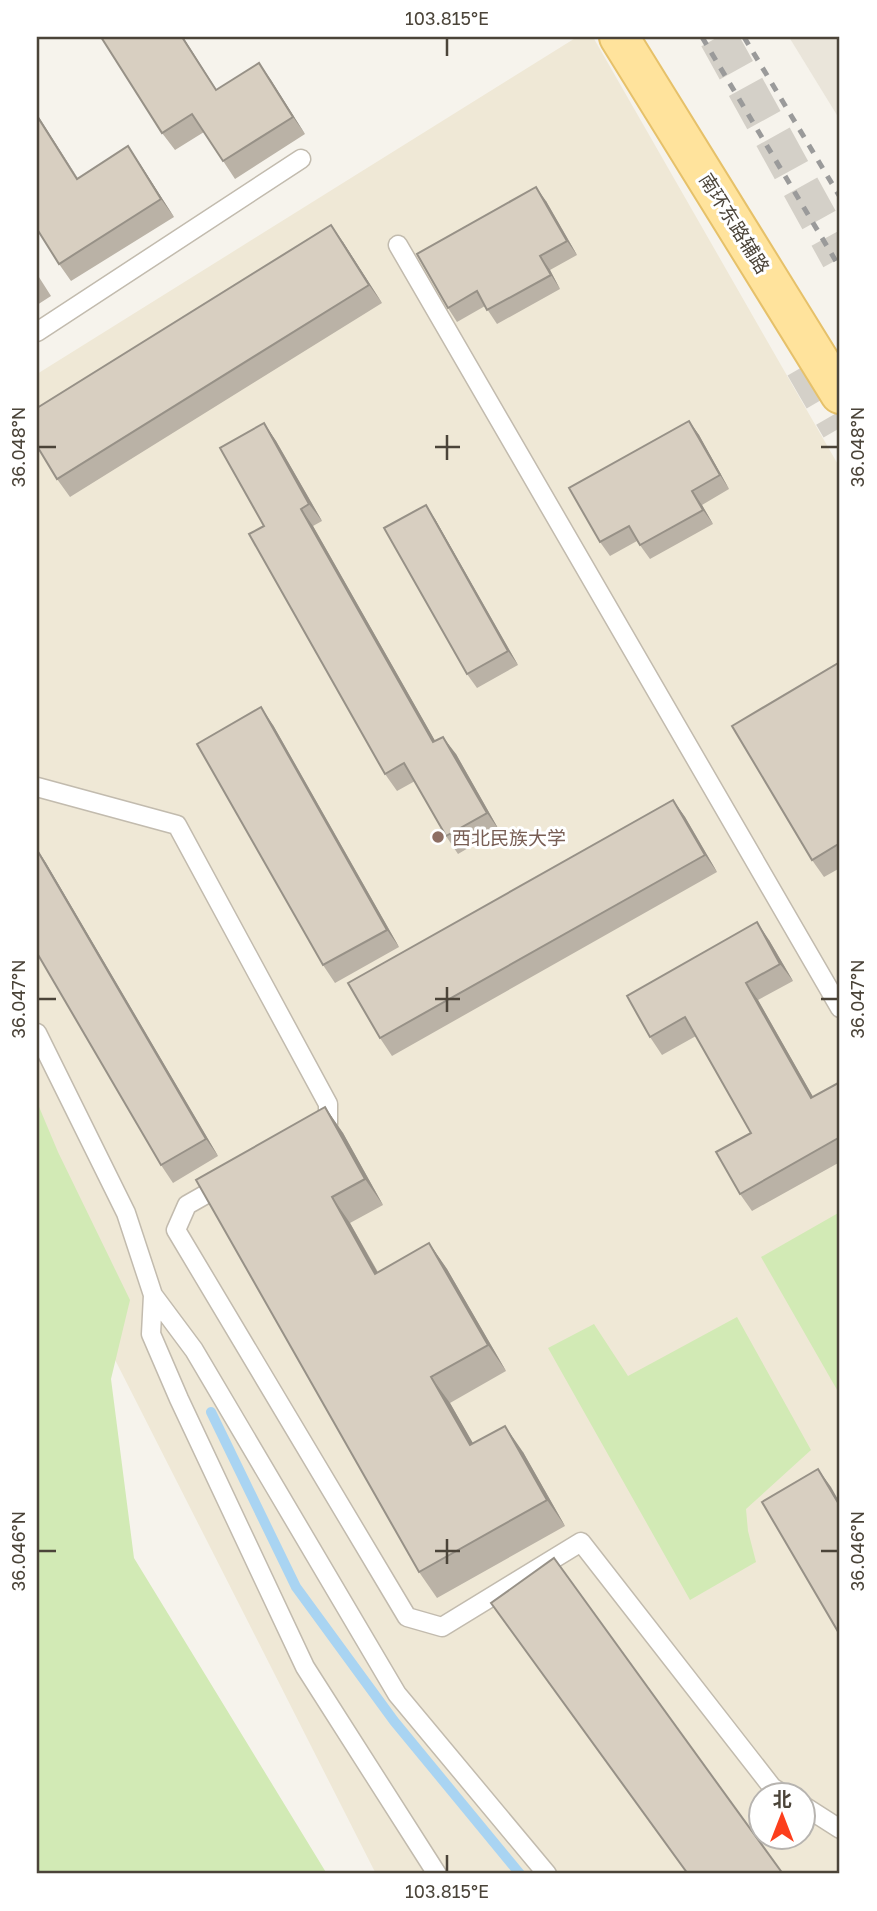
<svg xmlns="http://www.w3.org/2000/svg" width="877" height="1911" viewBox="0 0 877 1911" font-family="'Golos Text','Noto Sans SC',sans-serif">
<style>
.residential{fill:#eae5da}
.education{fill:#efe8d6;fill-rule:evenodd}
.green{fill:#d2eab5}
.lines{fill:none;stroke-linecap:round;stroke-linejoin:round}
.stream{stroke:#a9d4f2;stroke-width:10}
.trunk-tunnel{stroke:#d4d0c8;stroke-width:38;stroke-dasharray:38 19;stroke-linecap:butt}
.service-casing{stroke:#c2bbae;stroke-width:21}
.primary-casing{stroke:#e6c16a;stroke-width:42}
.service{stroke:#fff;stroke-width:18}
.primary{stroke:#ffe39c;stroke-width:38}
.rail{stroke:#9a9a9a;stroke-width:5;stroke-dasharray:9 9;stroke-linecap:butt}
.wall{fill:#bab2a6}
.shaded-wall{fill:#979187}
.building{fill:#d8cfc1;stroke:#979187;stroke-width:2}
.ticks{fill:none;stroke:#4b4439;stroke-width:2.5}
.education-dot{fill:#8d6e63;stroke:#fff;stroke-width:2.5}
.labels{text-anchor:middle;dominant-baseline:central;stroke-width:6;stroke-linejoin:round;paint-order:stroke}
.street-label{font-size:19px;fill:#4b4439;stroke:#fff}
.education-label{font-size:19px;fill:#785e54;stroke:#fff;text-anchor:start}
.neatline{fill:none;stroke:#4b4439;stroke-width:2.5}
.ticks-label{font-size:18px;text-anchor:middle;fill:#4b4439}
</style>
<rect width="100%" height="100%" fill="#f6f3ec"/>
<path class="residential" d="M789,37h51v83z"/>
<path class="education" d="M577,37h16l247,431v1406h-464l-339,-668v-832zM762,1796h42v42h-42z"/>
<path class="green" d="M37,1102l21,50 72,148 -19,79 23,179 193,316h-290z
M840,1212v183l-79,-138z
M737,1317l74,133 -65,59 2,22 8,31 -66,38 -142,-252 46,-24 34,52z"/>
<g class="lines">
<path class="stream" d="M211,1412l85,175 98,134 126,153"/>
<path class="trunk-tunnel" d="M718,37l122,221
M804,366l36,62"/>
<g class="service-casing">
<path id="service" d="M398,245l442,763
M37,332l264,-173
M37,787l140,38 151,279v20l-10,6
M37,1033l89,180 27,82 41,55 203,344 150,180
M224,1184l-37,21 -11,25 231,387 35,10 139,-85 191,245 14,9
M153,1295l-2,39 28,65 126,268 132,207
M804,1806l36,23"/>
</g>
<g class="primary-casing">
<path id="primary" d="M619,37l221,357"/>
</g>
<use href="#service" class="service"/>
<use href="#primary" class="primary"/>
<path class="rail" d="M702,37l138,231
M744,37l96,160"/>
</g>
<path class="wall" d="M259,63l46,71 -70,45 -31,-47 -29,18 -13,-17 55,-43z
M140,164l34,53 -103,64 -12,-17 19,-86z
M546,201l31,54 -27,15 10,19 -63,35 -12,-18 -28,16 -9,-14z
M343,242l39,61 -312,194 -13,-18z
M37,274l14,22 -14,9z
M689,421l10,14 30,54 -27,16 11,19 -63,35 -13,-18 -27,15 -10,-14z
M264,423l12,18 46,80 -9,5 122,215 21,13 43,76 -41,24 -12,-18 -31,-55 -18,10 -12,-17 -121,-248z
M435,519l83,146 -41,23 -10,-14z
M840,662v206l-16,9 -12,-17z
M273,725l126,222 -64,36 -12,-18z
M673,800l12,17 32,55 -325,184 -12,-18z
M37,849l9,14 172,293 -45,27 -12,-18z
M769,940l24,41 -35,19 55,97 27,-15v80l-88,49 -12,-17 11,-61 -55,-97 -34,19 -12,-18z
M325,1107l18,26 40,72 -33,18 28,49 51,-29 18,26 59,102 -56,32 23,41 50,8 42,74 -128,72 -18,-26 -223,-392z"/>
<path class="shaded-wall" d="M182,37h1l45,71 -12,-18z
M259,63l12,17 34,54 -12,-17z
M37,114l52,82 -52,-80z
M128,146l12,18 34,53 -13,-18z
M536,187l10,14 31,54 -10,-14z
M331,225l12,17 39,61 -13,-18z
M540,256l10,14 10,19 -9,-14z
M689,421l10,14 30,54 -9,-14z
M264,423l12,18 46,80 -13,-17z
M692,491l10,14 11,19 -10,-14z
M426,505l9,14 83,146 -10,-14z
M301,509l12,17 133,234 -13,-18z
M261,707l12,18 126,222 -12,-17z
M443,737l13,17 43,76 -12,-17z
M673,800l12,17 32,55 -12,-17z
M37,849l9,14 172,293 -12,-17z
M757,922l12,18 24,41 -13,-17z
M746,983l12,17 66,116 -13,-18z
M325,1107l18,26 40,72 -18,-26z
M332,1197l18,26 43,77 -18,-26z
M429,1243l18,26 59,102 -18,-26z
M431,1377l19,26 39,68 -19,-26z
M505,1426l18,26 42,74 -18,-26z
M818,1469l13,18 9,16v3z"/>
<path class="building" d="M101,37h81l34,53 43,-27 34,54 -70,44 -31,-47 -30,19z
M37,116l40,63 51,-33 33,53 -102,65 -22,-35z
M536,187l31,54 -27,15 11,19 -64,35 -10,-19 -29,17 -31,-54z
M331,225l38,60 -312,194 -20,-33v-38z
M689,421l31,54 -28,16 11,19 -63,35 -11,-19 -29,16 -31,-54z
M264,423l45,81 -8,5 132,233 10,-5 44,76 -41,23 -42,-73 -19,11 -136,-240 15,-8 -44,-78z
M426,505l82,146 -41,23 -83,-146z
M840,662v181l-28,17 -80,-134z
M261,707l126,223 -64,35 -126,-221z
M673,800l32,55 -325,183 -32,-55z
M37,850l169,289 -45,26 -124,-212z
M757,922l23,42 -34,19 65,115 29,-16v55l-100,57 -24,-42 35,-19 -66,-116 -35,20 -23,-41z
M325,1107l40,72 -33,18 43,77 54,-31 59,102 -57,32 39,68 35,-19 42,74 -128,72 -223,-392z
M818,1469l22,37v129l-78,-133z
M554,1558l229,316h-95l-197,-271z"/>
<path class="ticks" d="M447,38v18M447,435v25M38,447h18M435,447h25M821,447h17M447,987v25M38,999h18M435,999h25M821,999h17M447,1539v25M38,1551h18M435,1551h25M821,1551h17M447,1855v17"/>
<circle class="education-dot" cx="438" cy="837" r="7"/>
<g class="labels">
<g class="street-label">
<text transform="translate(735 223) rotate(58)">南环东路辅路</text>
</g>
<g class="education-label">
<text x="452" y="837">西北民族大学</text>
</g>
</g>
<rect width="877" height="1911" fill="none" stroke="#ffffff" stroke-width="77"/>
<g transform="translate(782 1816)"><circle r="33" fill="#ffffff" stroke="#b7b4b0" stroke-width="2"/>
<path d="M0-5L12 26L0 18L-12 26Z" fill="#fc3f1d"/>
<text y="-10" font-size="19" font-weight="bold" text-anchor="middle" fill="#4b4439">北</text>
</g>
<rect x="38" y="38" width="800" height="1834" class="neatline"/>
<g class="ticks-label">
<text x="447" y="25">103.815°E</text>
<text transform="translate(19 447) rotate(-90)" y="6">36.048°N</text>
<text transform="translate(858 447) rotate(-90)" y="6">36.048°N</text>
<text transform="translate(19 999) rotate(-90)" y="6">36.047°N</text>
<text transform="translate(858 999) rotate(-90)" y="6">36.047°N</text>
<text transform="translate(19 1551) rotate(-90)" y="6">36.046°N</text>
<text transform="translate(858 1551) rotate(-90)" y="6">36.046°N</text>
<text x="447" y="1898">103.815°E</text>
</g>
</svg>
